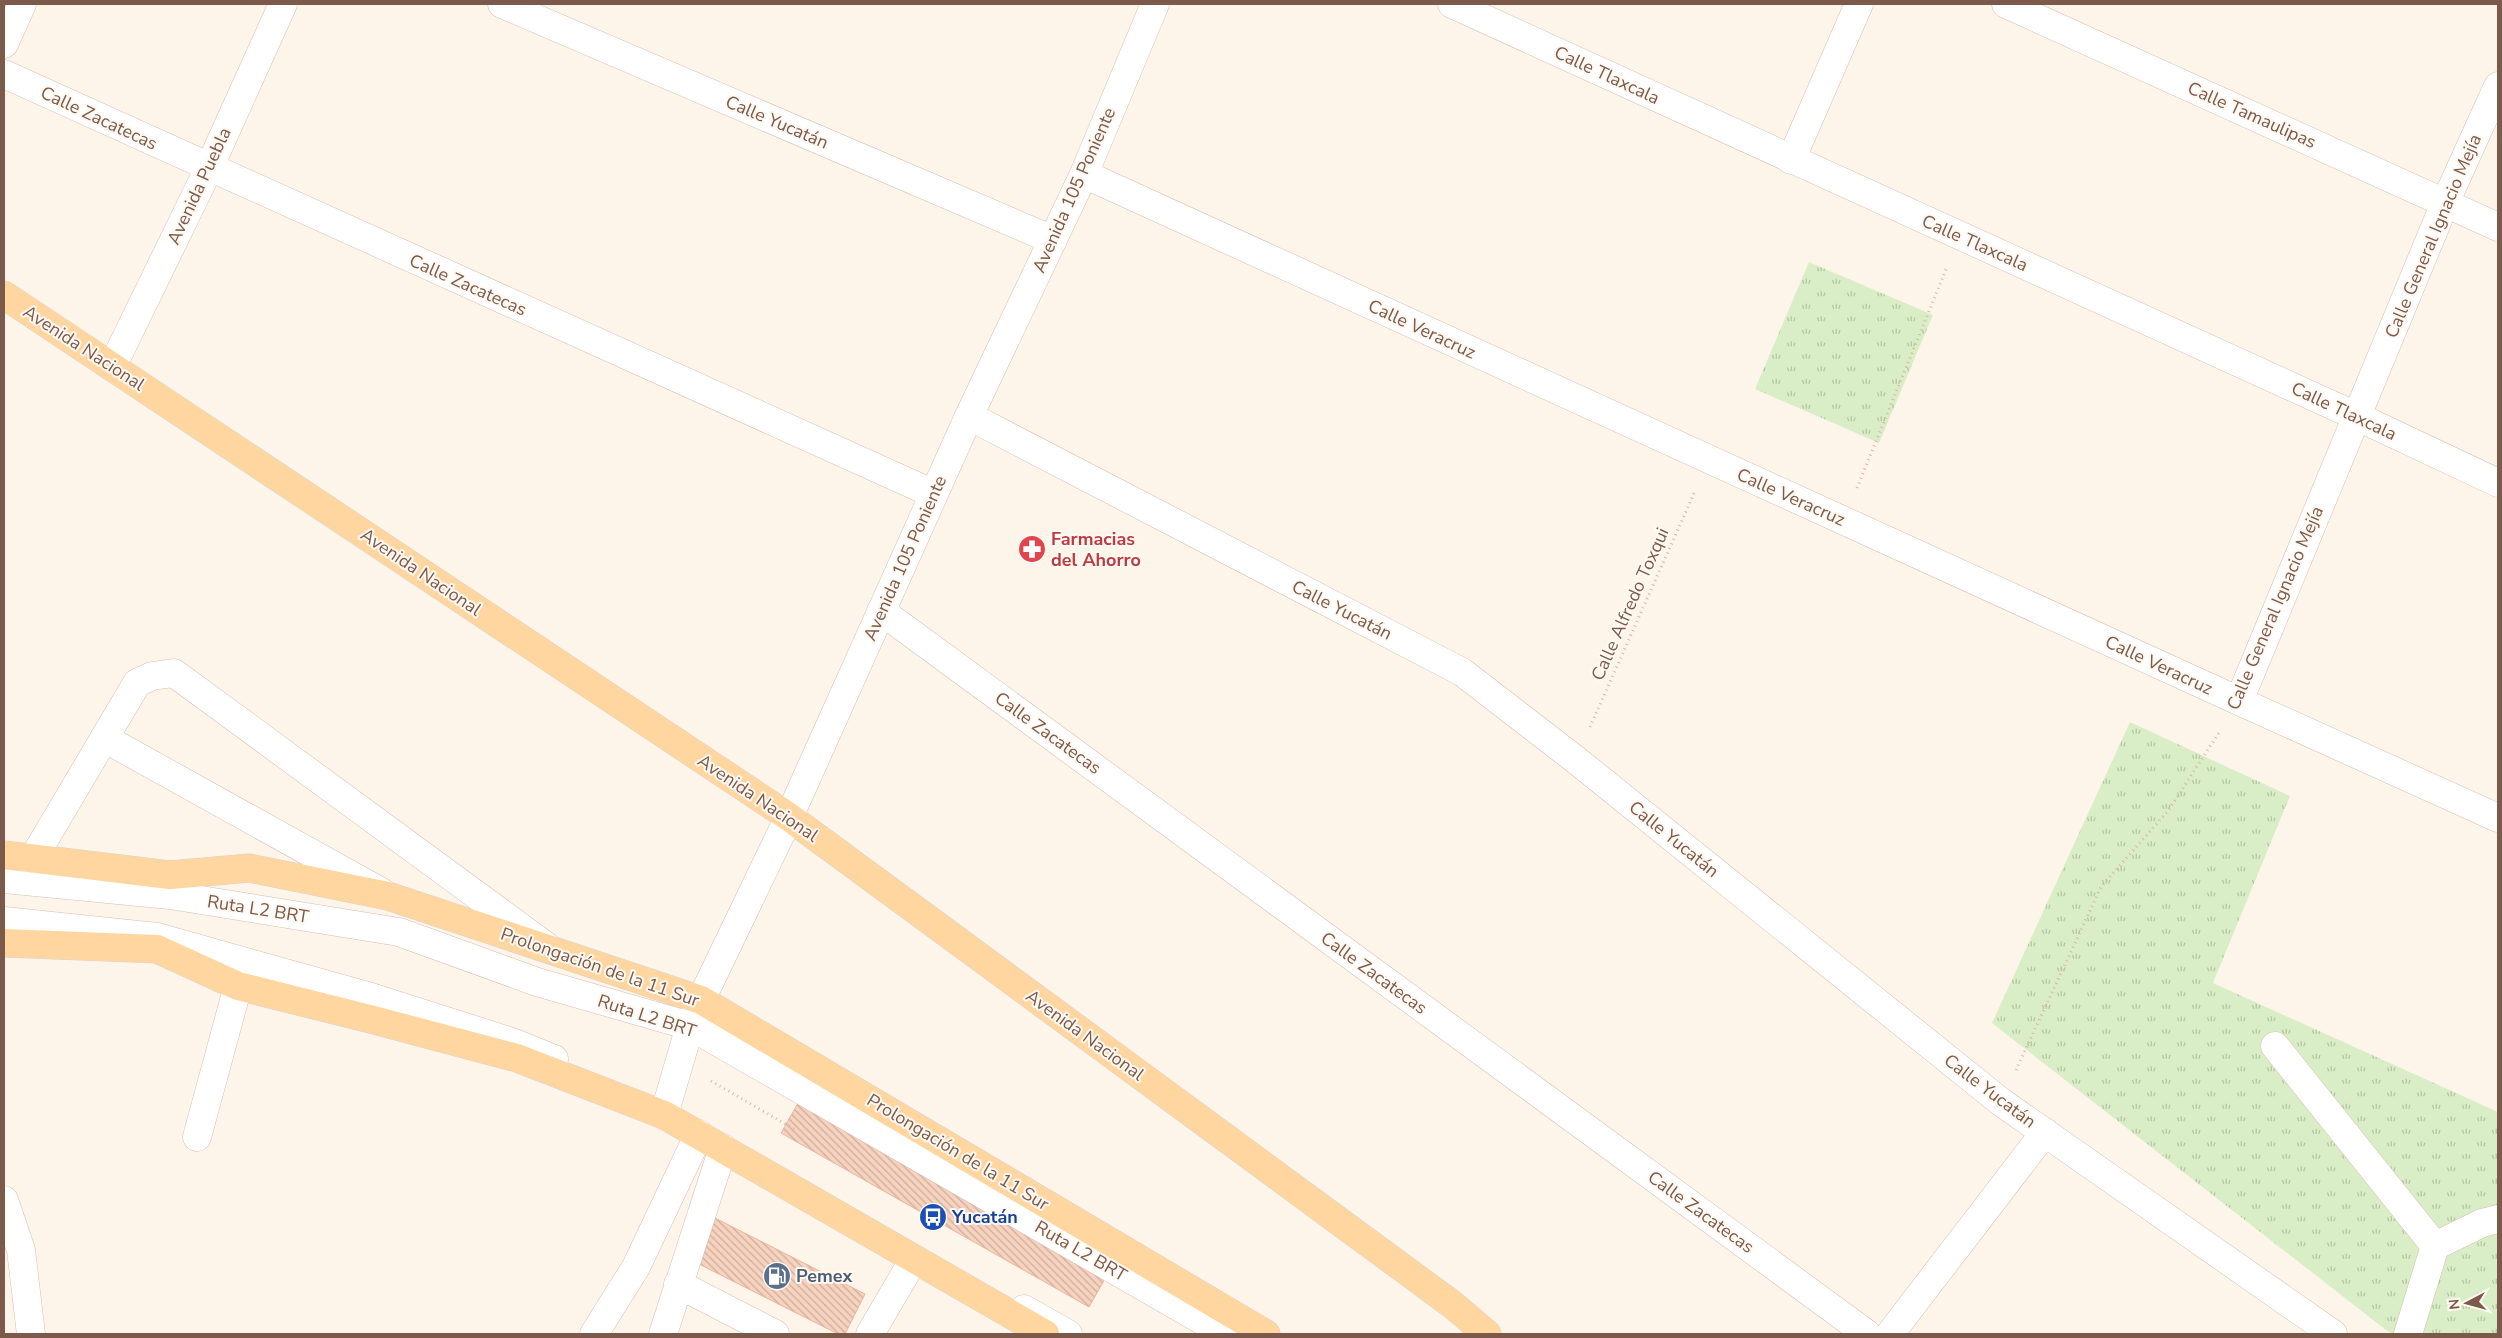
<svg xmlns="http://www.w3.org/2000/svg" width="2502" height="1338" viewBox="0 0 2502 1338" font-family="'Nunito Sans',sans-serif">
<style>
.park{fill:url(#park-tufts)}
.building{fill:url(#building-back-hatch);stroke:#eab69e}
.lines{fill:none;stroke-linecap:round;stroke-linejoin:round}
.minor-casing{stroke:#d5beb0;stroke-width:29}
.major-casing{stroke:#dad1cc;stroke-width:29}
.path{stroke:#dcb4a1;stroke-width:3;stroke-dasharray:1 4;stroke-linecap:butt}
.minor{stroke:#fff;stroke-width:28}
.major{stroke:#ffd6a0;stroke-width:28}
.labels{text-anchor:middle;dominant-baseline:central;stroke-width:4;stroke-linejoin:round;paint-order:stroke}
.street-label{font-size:18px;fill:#7c594a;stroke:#fff9f2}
.health-label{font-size:18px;font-weight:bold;fill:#be3a42;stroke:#fff9f2;text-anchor:start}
.transit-label{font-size:18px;font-weight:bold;fill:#164399;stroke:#fff9f2;text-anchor:start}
.service-label{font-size:18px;font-weight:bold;fill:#4e5e75;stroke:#fff9f2;text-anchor:start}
</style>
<defs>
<pattern id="park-tufts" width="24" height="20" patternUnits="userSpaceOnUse" patternTransform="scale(1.25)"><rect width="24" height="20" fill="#d9eec6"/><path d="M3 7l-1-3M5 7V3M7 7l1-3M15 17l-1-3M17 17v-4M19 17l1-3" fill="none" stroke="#b5c4a3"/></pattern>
<pattern id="building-back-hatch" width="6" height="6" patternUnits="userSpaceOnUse" patternTransform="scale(1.25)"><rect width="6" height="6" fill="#f6d2bf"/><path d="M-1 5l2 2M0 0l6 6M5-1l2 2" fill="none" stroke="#ccad9d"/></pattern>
</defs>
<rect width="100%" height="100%" fill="#fef5ea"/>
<path class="park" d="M1809,262l124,53 -54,128 -124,-54z
M2130,722l160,74 -77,187 285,129v222h-105l-7,-4 -394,-307z"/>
<path class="building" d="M802,1096l308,174 -21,37 -308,-174z
M711,1216l154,78 -20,40h-7l-149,-75z"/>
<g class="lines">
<g class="minor-casing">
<path id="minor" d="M502,4l551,236
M1452,4l904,412 142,67
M2006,4l492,223
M4,44l18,-40
M4,74l930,420
M1791,160l68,-156
M1084,174l1155,527 259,117
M112,367l97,-199 74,-164
M969,416l493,256 114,88 425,342 332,232
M881,611l986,723
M2239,701l206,-498 53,-117
M104,738l279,155
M34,857l103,-174 15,-7 22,-3 372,273
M4,879l166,16 229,37 138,50 153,44 536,308
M4,921l153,16 214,60 141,45 42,17
M2275,1046l160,200
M664,1115l26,-89 11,-26 88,-183 180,-401 115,-242 71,-170
M197,1137l41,-151
M4,1200l17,50 10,84
M678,1284l97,50
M1024,1309l44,25
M594,1334l42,-67 63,-133
M663,1334l60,-186
M870,1334l44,-75
M1890,1334l155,-202
M2408,1334l27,-88 47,-23 16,-4"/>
</g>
<g class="major-casing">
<path id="major" d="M4,295l785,522 664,488 34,29
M4,855l166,20 79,-7 139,28 313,104 565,334
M4,943l153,6 81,37 132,33 147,39 147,57 381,219"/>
</g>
<path class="path" d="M1857,488l90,-221
M1590,727l105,-236
M2016,1070l85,-183 67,-76 52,-80
M711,1081l83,48"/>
<use href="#minor" class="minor"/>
<use href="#major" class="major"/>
</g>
<defs>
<g id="pharmacy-disc" transform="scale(1.4375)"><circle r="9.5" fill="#e0444e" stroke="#fff9f2"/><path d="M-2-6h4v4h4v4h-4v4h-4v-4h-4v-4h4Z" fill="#fff"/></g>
<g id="bus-disc" transform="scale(1.4375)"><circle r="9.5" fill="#1a4fb4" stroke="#fff9f2"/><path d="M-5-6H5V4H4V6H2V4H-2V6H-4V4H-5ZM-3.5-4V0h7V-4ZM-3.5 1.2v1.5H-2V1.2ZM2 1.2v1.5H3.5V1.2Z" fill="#fff"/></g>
<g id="fuel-disc" transform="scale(1.4375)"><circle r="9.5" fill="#5c6f8a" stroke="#fff9f2"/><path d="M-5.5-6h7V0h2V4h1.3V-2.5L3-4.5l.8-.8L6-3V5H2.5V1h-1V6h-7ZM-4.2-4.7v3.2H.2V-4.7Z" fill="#fff"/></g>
</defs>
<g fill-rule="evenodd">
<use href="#pharmacy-disc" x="1032" y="549"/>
<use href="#bus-disc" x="933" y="1217"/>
<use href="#fuel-disc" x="777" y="1276"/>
</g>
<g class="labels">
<g class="street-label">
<text transform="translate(1607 75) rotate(25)">Calle Tlaxcala</text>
<text transform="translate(2252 115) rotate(24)">Calle Tamaulipas</text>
<text transform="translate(99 118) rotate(25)">Calle Zacatecas</text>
<text transform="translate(777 122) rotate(23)">Calle Yucatán</text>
<text transform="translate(199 186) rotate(-65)">Avenida Puebla</text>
<text transform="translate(1074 190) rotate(-66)">Avenida 105 Poniente</text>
<text transform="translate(2433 236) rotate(-67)">Calle General Ignacio Mejía</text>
<text transform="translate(1975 243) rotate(24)">Calle Tlaxcala</text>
<text transform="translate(468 285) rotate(24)">Calle Zacatecas</text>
<text transform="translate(1422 329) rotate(25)">Calle Veracruz</text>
<text transform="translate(84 348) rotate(33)">Avenida Nacional</text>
<text transform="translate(2344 411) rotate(25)">Calle Tlaxcala</text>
<text transform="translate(1791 497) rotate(24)">Calle Veracruz</text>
<text transform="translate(905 558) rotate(-66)">Avenida 105 Poniente</text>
<text transform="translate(421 572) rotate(34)">Avenida Nacional</text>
<text transform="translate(1630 604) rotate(-66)">Calle Alfredo Toxqui</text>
<text transform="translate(2275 608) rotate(-67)">Calle General Ignacio Mejía</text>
<text transform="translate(1342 610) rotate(27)">Calle Yucatán</text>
<text transform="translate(2159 665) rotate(25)">Calle Veracruz</text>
<text transform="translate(1048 733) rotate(36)">Calle Zacatecas</text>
<text transform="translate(758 798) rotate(34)">Avenida Nacional</text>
<text transform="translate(1674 839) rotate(39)">Calle Yucatán</text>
<text transform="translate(258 909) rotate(9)">Ruta L2 BRT</text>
<text transform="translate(600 967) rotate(19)">Prolongación de la 11 Sur</text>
<text transform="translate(1374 973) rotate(36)">Calle Zacatecas</text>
<text transform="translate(647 1016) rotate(18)">Ruta L2 BRT</text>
<text transform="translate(1085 1035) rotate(36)">Avenida Nacional</text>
<text transform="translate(1990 1091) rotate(37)">Calle Yucatán</text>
<text transform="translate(958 1152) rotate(31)">Prolongación de la 11 Sur</text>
<text transform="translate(1701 1212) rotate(36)">Calle Zacatecas</text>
<text transform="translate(1081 1251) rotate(30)">Ruta L2 BRT</text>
</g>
<g class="health-label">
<text x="1051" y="539">Farmacias<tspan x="1051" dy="21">del Ahorro</tspan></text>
</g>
<g class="transit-label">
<text x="952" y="1217">Yucatán</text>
</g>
<g class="service-label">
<text x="796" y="1276">Pemex</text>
</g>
</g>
<rect width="2502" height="1338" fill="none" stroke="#7c594a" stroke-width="10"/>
<g transform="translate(2467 1303) rotate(264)" stroke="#fff9f2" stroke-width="4" paint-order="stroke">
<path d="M0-4L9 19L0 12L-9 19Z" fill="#7c594a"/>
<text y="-8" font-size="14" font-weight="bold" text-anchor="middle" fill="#7c594a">N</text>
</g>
</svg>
